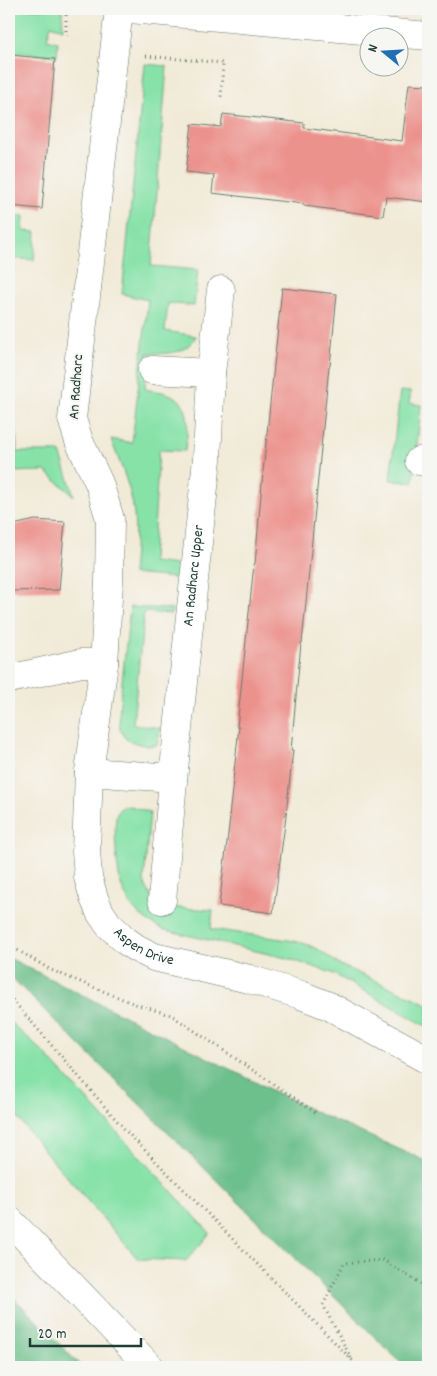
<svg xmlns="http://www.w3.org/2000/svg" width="437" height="1376" viewBox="0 0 437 1376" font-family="Dekko,sans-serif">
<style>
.green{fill:#87e2a8;stroke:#53906e}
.forest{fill:#6dc08c;stroke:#467e60}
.building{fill:#ec928d}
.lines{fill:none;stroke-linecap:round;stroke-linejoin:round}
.street-casing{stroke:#687a6d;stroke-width:29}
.secondary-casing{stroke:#687a6d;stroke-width:29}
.highway-casing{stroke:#687a6d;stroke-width:29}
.path{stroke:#687a6d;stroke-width:3;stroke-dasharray:1 4;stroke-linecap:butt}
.street{stroke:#fff;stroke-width:28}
.secondary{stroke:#fff;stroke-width:28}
.highway{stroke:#fff;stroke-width:28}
.labels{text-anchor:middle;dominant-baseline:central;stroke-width:4;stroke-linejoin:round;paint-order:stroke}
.street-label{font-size:15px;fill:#1f3d34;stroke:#f6f6f2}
</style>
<rect width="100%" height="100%" fill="#f6f6f2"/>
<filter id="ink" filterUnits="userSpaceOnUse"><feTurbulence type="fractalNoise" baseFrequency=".02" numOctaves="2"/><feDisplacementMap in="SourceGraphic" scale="10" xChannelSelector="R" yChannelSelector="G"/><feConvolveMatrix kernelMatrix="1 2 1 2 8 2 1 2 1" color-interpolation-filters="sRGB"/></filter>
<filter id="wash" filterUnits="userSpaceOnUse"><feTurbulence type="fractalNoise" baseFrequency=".0096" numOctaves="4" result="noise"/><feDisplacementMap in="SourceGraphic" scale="20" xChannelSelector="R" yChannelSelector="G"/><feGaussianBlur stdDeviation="1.12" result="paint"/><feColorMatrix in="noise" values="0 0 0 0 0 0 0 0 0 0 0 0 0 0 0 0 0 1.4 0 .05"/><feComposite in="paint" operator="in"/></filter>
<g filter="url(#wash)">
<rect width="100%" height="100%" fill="#f1ead7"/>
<path class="green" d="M9,9h53l1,20 -12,-4 -4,14 11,3 -1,14 -48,-4z
M145,64l22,2 -16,200 47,4 -4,36 -26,-3 -3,28 31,5c-11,19 -28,18 -48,17l-3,36c8,2 18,2 26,6 23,9 16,37 14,56l-26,-1 -7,112 25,3 -1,13 -44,-4c2,-24 5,-49 0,-73 -4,-21 -14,-42 -21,-62l21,4 16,-143 -26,-6z
M9,215l15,1 -1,15 13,1 -2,28 -25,-2z
M400,391l11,1 -2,11 12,2 -8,78 -23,-3z
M9,429l7,1 1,22h43l14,44 -29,-25 -36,1z
M130,607l42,2 -1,5 -27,-2 -11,112 27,4 -3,17 -10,1 -18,-5 -4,-3 -5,-9 -1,-12 2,-26z
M124,806h6l20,6 -6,68 1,5 7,13 17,9 44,3 -2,19 84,12 11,3 13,6 21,15 88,39v23l-96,-54 -46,-15 -121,-28c-14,-6 -25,-12 -34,-25 -4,-6 -8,-14 -10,-21 -4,-11 -9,-64 -3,-73 2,-3 4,-3 6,-5z
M9,1021l36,33 165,179 -24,28 -48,-2 -95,-110 -34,-42z"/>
<path class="forest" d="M9,958l306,154 113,50v205h-23l-387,-383 -9,-11z
M9,1293l73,74h-73z"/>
<g id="blocks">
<path class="building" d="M9,55l46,4 -13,150 -33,-3z
M409,84l19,1v117l-42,-5 -3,19 -79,-10v-2l-92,-11 2,-18 -28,-3 6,-48 29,3 2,-13 81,9v5l98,13z
M282,288l55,6 -7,72h-1l-27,277h-1l-10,107h2l-8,74 -12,89 -54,-7 11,-88 -1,-1 10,-90h-2l17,-163h1l8,-92z
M35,520l30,2 -6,68 -50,1v-65z"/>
</g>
</g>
<g filter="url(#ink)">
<use href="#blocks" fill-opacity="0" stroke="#687a6d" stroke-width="1"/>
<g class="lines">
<g class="street-casing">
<g id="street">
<path d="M130,9l298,27"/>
<path d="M152,370l59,3"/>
<path d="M419,461h9"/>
<path d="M9,679l72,-16h23"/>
<path d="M89,772l84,6"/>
<path id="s1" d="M162,900l15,-162 30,-279 4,-86 10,-83"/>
</g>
</g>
<g class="secondary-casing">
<g id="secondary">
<path id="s2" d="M119,9l-47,410 7,22 20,42 11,36 -1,63 -5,81 -15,109 -3,79 2,26 6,21 6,14 8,12 18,17 10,7 18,9 95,22 52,16 28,11 99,54"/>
</g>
</g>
<g class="highway-casing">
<path id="highway" d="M9,1220l141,147"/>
</g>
<path class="path" d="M66,36v-23h20
M146,56l77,7 -2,35
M9,945l42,25 84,34 36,11 144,97
M9,996l116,134 234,237
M351,1358l-28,-53 21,-42 39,-3 45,28"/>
<use href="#street" class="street"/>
<use href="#secondary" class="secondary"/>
<use href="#highway" class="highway"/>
</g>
</g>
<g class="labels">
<g class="street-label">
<text transform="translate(77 387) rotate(-86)">An Radharc</text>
<text stroke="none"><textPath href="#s1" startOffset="326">An Radharc Upper</textPath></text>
<text stroke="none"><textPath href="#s2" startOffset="974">Aspen Drive</textPath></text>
</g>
</g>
<rect width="437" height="1376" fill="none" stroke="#f6f6f2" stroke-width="30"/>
<g transform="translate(384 52) rotate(288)"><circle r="24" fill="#f6f6f2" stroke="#a0aca6"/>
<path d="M0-4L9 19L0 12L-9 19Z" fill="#1f6fb2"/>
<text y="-8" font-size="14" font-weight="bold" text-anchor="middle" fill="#1f3d34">N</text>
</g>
<path d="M30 1338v8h111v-8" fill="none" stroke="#1f3d34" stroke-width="2.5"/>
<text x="38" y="1338" font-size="15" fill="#1f3d34" stroke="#f6f6f2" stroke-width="4" paint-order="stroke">20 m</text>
</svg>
